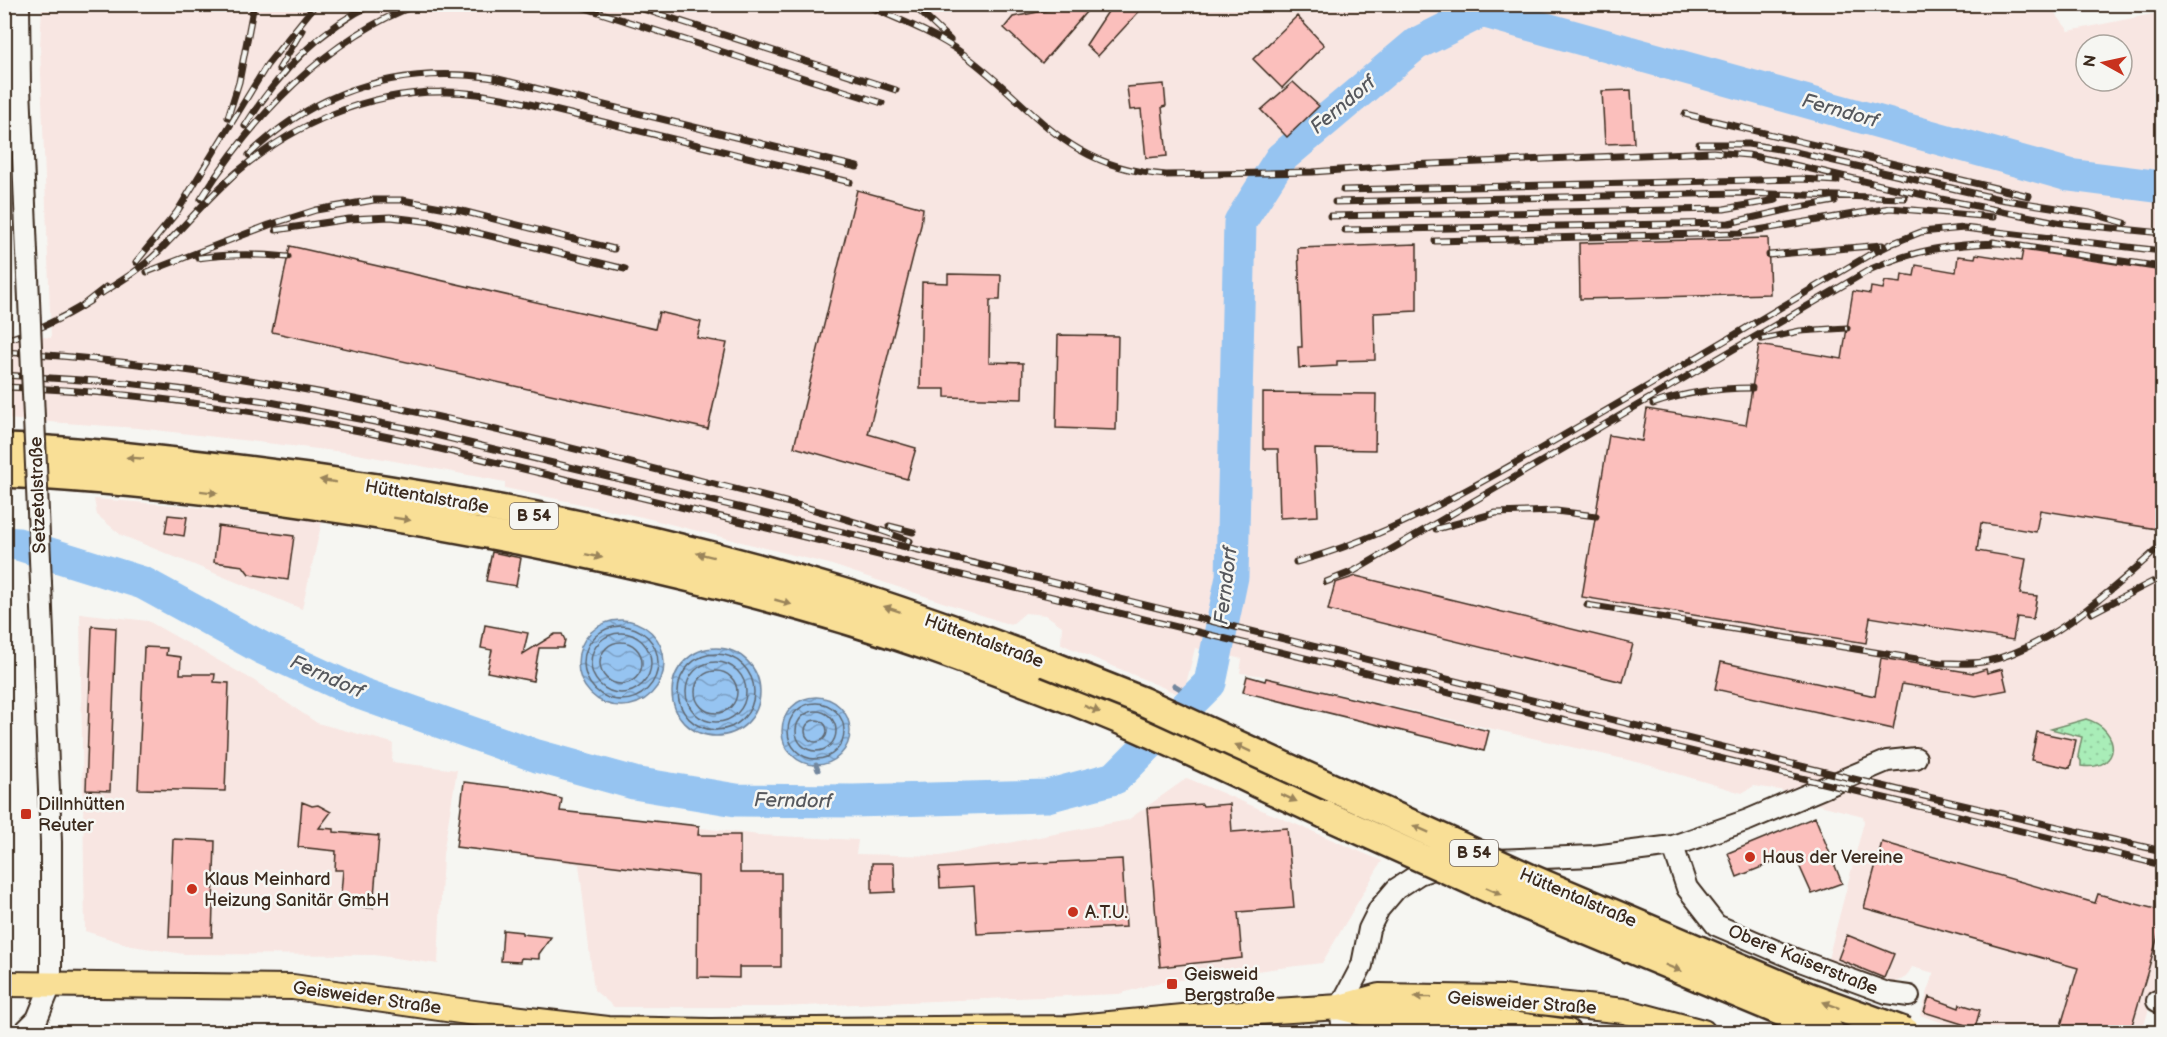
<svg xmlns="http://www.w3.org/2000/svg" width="2167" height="1037" viewBox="0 0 2167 1037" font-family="'Balsamiq Sans',sans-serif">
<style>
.built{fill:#f8e6e2;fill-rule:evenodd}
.grass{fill:url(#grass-dots);stroke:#728c6b;stroke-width:1.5}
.water{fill:url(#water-waves);stroke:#72869d;stroke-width:1.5}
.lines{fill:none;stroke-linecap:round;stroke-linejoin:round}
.shore{stroke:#5f6872;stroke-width:1.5}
.stream{stroke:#72869d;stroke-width:5}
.river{stroke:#96c4f1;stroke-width:33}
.building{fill:#fbbfbc;stroke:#3b2a1e;stroke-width:1.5}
.minor-casing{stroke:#3b2a1e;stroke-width:24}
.major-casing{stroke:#3b2a1e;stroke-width:28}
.highway-casing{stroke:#3b2a1e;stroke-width:32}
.minor{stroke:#f6f6f2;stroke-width:20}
.major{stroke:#f9df96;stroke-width:24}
.highway{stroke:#f9df96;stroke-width:27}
.rail-casing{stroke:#3b2a1e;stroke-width:7}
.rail{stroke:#f6f6f2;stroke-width:4.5;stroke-dasharray:14;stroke-linecap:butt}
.minor-bridge-casing{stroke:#3b2a1e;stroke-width:24;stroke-linecap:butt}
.highway-bridge-casing{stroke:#3b2a1e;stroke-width:32;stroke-linecap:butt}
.minor-bridge{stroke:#f6f6f2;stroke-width:20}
.highway-bridge{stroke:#f9df96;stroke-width:27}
.oneway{fill:#9a845a}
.poi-dot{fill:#c8321e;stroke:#f6f6f2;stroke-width:2}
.labels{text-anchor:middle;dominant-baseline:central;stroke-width:5;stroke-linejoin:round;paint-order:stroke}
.shield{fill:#f6f6f2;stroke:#73675e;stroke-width:1.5}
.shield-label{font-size:16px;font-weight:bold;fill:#3b2a1e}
.street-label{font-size:18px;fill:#3b2a1e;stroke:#f6f6f2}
.poi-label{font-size:18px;fill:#3b2a1e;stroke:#f6f6f2;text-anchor:start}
.water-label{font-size:20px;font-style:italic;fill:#56585d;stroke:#f6f6f2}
</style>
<defs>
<pattern id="grass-dots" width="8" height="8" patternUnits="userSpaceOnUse" patternTransform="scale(1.5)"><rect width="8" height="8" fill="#a9edb8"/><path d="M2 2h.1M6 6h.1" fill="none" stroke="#92cb9e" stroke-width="1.8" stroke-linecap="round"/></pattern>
<pattern id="water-waves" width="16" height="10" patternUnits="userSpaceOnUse" patternTransform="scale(1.5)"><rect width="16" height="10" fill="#96c4f1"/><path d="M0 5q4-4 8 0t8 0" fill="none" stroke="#7c9fc3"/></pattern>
</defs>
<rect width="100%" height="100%" fill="#f6f6f2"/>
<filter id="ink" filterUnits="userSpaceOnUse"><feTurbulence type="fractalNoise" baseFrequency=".0167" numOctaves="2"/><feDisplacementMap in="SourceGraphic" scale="12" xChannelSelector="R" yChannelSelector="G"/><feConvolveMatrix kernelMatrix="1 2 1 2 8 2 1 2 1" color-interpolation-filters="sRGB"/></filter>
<g filter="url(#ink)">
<path class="built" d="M2048,4l21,27 93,-19v953l-20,67h-172l-50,-17 14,-42 -22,-6 -6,10 -11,6 -67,-24 36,-137 -1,-6 -47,-12 -36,-14 -26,-4 -12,7 -101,-30 -383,-88 -18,-2 2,-14 -47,-11 -12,48 -122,-52 1,-18 -16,-11 -21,-2 -14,12 -182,-61 -187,-47 -137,-29v-6l-153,-29 -214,-25 -133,-9 -1,-87 47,6 -11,-291 2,-42zM2086,45h36v36h-36z
M94,499l81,6 147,16 -20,88 -181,-74 -24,-20z
M80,613l68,8 105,59 64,43 76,20 -1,19 65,8 -14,84 -5,110 -64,-9 -190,-1 -52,-8 -47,-15z
M1187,778l195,83 -60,102 -166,20 -37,11 -341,13h-164l-20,-17 -15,-126 -123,-17 8,-65 65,8 33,9 -1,12 198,24 99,5 -2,14 84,2 188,-36z"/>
<path class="grass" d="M2086,719c36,10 36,53 -5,47v-5l-3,-5 4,-19 -31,-8z"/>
<path class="water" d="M578 663a43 43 0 1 1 86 0a43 43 0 1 1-86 0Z
M672 692a44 44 0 1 1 88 0a44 44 0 1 1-88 0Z
M782 731a34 34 0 1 1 68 0a34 34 0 1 1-68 0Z"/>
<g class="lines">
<path class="shore" d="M584 663a37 37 0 1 1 74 0a37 37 0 1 1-74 0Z
M591 663a30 30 0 1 1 60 0a30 30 0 1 1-60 0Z
M600 663a21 21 0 1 1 42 0a21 21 0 1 1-42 0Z
M678 692a38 38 0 1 1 76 0a38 38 0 1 1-76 0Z
M686 692a30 30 0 1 1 60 0a30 30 0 1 1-60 0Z
M695 692a21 21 0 1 1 42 0a21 21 0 1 1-42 0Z
M788 731a28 28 0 1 1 56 0a28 28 0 1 1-56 0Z
M796 731a20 20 0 1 1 40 0a20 20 0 1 1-40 0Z
M805 731a11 11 0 1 1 22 0a11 11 0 1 1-22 0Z"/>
<path class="stream" d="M1174,685l21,13
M816,765l2,5
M825,788l5,13"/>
<path class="river" d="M4,543l14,1 125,39 119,65 100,46 175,62 97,27 102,17 117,1 194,-5 68,-18 95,-95 22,-106 8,-355 41,-64 135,-114 66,-33 587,164 93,12"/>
</g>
<path class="building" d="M1042,4h51l-51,59 -38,-35 9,-11 35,-7z
M1113,4h33l-48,52 -12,-11z
M1297,16l27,29 -42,43 -29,-29z
M1293,82l26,24 -32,31 -26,-27z
M1164,84l2,22 -4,1 5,49 -21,2 -5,-49 -11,1 -3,-23z
M1631,90l3,53 -29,1 -3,-53z
M857,190l66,18 -2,17 -53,209 48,14 -9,31 -113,-32z
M1768,238l2,56 -190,5 -1,-56z
M1417,244v67l-43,2 1,47 -38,1v5l-38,2 -1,-21h4l-4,-99z
M290,246l365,83 4,-17 42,10 -4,16 30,5 -19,86 -436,-97z
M2023,250l140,21v170l-8,43 8,1v45l-123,-20 -4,22 -55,-9 -4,28 49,8 -6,35 17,2 -4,23 -16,-2 -4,23 -143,-23 -4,26 -284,-46 27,-162 33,6 5,-32 99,16 13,-80 83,14 11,-68 17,3 1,-7 12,2 2,-8 16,2 1,-9 12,2 2,-11 40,7 2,-16 17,2 1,-4 45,7z
M948,274l53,1 -1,25h-10l-1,62 34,1 -1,36 -77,-2v-8h-25l2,-107 26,1z
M1058,335l60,1 -2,94 -60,-2z
M1263,393l113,1 -1,56 -60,-1 3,67 -38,2 -2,-69h-15z
M168,515l19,2 -3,19 -19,-3z
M218,526l76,10 -6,44 -39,-6 -6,-8 -29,-4z
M492,552l29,6 -5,28 -30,-5z
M1356,576l277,68 -10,38 -295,-72 7,-27z
M485,625l43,8 -5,21 32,-20h7l3,6 -2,8h-24l-6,33 -46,-9 5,-22 -11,-2z
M92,626l24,2 -6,163 -24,-1z
M144,647l23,1 -1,7 15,2 -1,17h35l-1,8 15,1 -4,108 -87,-2z
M1881,658l92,15 13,-4 1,4 15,-4 5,21 -31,6 -74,-12 -9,45 -178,-40 6,-27 154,34z
M1247,676l18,5 1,-3 223,53 -5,20 -241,-59z
M2037,732l39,8 -6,28 -39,-8z
M464,782l65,8 33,9 -2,12 139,15 -1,9h42v38h41v94h-42v11l-42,-1 1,-101 -242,-29z
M302,802l10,4 6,-1 13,7 -12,16 15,1v3l45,4 -6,72 -33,-3 3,-35h-8l1,-19 -38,-4z
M1202,804l1,2 27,-2 2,28 55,-4 7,80 -56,4 4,46 -82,9 -13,-159z
M1815,817l27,66 -30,11 -18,-40 -57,23 -9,-24z
M173,839l42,2 -3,96h-43z
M1882,842l213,61 3,-9 65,17v8l-33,113h-71l19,-64 -214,-60z
M1122,859l4,68 -149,7 -3,-48 -34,2 -1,-20z
M872,863h22l1,29 -23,1z
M503,930l19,2v2l29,3 -12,17v5l-18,-1 -1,4 -19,-1z
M1847,935l47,19 -10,24 -46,-19z
M1929,997l30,11 1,-4 20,6 -5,18 -51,-16z"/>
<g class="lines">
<g class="minor-casing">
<path id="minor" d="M19,4l1,83
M1673,846l14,42 29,37 79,34 92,34 22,3
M1495,860l99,-4 79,-10 75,-26 139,-59 29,-3
M2157,1001l5,2
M24,1032l13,-13 14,-34v-143l-10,-259
M1343,1032l-3,-25 22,-42 7,-36 10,-20 17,-20 23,-15 26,-9"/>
</g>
<g class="major-casing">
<path id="major" d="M4,984l289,3 195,28 120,14 102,2 358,-3 125,-12 147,-9 39,-11 124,2 121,13 79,21
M1342,1008l35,9 119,5 72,10"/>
</g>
<g class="highway-casing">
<path id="highway" d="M4,448c74,2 152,12 225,20 206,24 411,63 609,123 71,21 139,47 208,72
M4,473c186,10 372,38 554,75 127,27 252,57 374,100 67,24 134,49 200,77 65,29 129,60 194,90"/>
</g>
<use href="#minor" class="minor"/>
<use href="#major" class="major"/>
<use href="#highway" class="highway"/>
<g class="rail-casing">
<path id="rail" d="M573,4l309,99
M627,4l269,86
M863,4c35,15 72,29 103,52 73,55 98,111 200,119l147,-3 95,-7 305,-13 35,3 29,6 164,38 121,24 100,10
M912,4l38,36
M279,69l23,-39
M1685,114l344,82
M228,117l11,-35 15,-78
M245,126c32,-51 72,-96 128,-122
M1699,144h49l43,7 208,48 91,14 35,10
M249,155c68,-66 151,-90 245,-77l363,89
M1343,190l457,-11 37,2
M201,199c51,-81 126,-162 218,-195
M1335,202l402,-9 168,5
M1330,216l394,-7 52,-9
M276,230l73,-11 41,-2 43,5 192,47
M1345,230l384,-7 66,-15 40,-7
M1435,241l305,-8 150,-25 103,9
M1993,242l169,25
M1769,255l113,-10
M198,258c30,-4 60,-4 90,-1
M136,262l41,-50 90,-147 49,-61
M147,272l122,-47 47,-15 58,-10h28l56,10 156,39
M102,293c19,-12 39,-24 55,-40 27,-26 51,-56 80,-81 56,-47 129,-80 203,-80 26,-1 51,4 77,9l333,81
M83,305l23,-18
M1762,339l38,-8 47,-3
M4,340c31,-8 59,-22 86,-39
M4,352c212,12 418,58 623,110 95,25 191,44 283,79
M4,375l123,8 68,8 70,10 141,27 601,143 904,222 251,58
M4,387c135,4 268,25 399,53l1759,425
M1653,404c33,-12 64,-16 99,-16
M889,526l24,6
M1436,529l60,-16 60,-2 40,5
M1296,562c94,-25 179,-76 263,-124 104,-60 207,-122 310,-183l22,-11 30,-12 43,-4 198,23
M1326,582l28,-11 517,-302c43,-19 81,-25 128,-26
M1587,605l354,58c14,0 29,1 42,-1 68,-13 129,-73 179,-117
M2092,613l60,-31"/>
</g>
<use href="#rail" class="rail"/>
<g class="minor-bridge-casing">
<path id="minor-bridge" d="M20,87l21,496"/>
</g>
<g class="highway-bridge-casing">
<path id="highway-bridge" d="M1046,663l96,38 390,178 275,117 99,36
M1326,815l199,90 305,127"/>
</g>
<use href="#minor-bridge" class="minor-bridge"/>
<use href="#highway-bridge" class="highway-bridge"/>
</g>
<defs><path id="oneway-solid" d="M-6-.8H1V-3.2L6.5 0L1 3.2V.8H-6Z" transform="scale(1.5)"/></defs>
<g class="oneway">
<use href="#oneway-solid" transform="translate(135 458) rotate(-175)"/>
<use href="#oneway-solid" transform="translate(328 481) rotate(-171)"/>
<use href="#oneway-solid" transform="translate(209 492) rotate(7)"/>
<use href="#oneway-solid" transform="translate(402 519) rotate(9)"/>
<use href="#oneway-solid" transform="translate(705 555) rotate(-166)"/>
<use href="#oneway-solid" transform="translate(594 556) rotate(12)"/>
<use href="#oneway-solid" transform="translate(783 602) rotate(16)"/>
<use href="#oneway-solid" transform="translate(892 609) rotate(-162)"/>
<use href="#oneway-solid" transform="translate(1092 709) rotate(22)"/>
<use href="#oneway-solid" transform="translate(1243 748) rotate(-155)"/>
<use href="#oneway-solid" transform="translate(1289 798) rotate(25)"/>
<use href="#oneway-solid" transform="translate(1421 829) rotate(-156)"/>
<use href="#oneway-solid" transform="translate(1494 891) rotate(24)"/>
<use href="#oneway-solid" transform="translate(1673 968) rotate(23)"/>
<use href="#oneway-solid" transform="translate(1423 997) rotate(-179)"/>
<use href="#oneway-solid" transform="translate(1831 1005) rotate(-159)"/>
</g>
</g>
<g class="poi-dot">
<rect x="20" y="808" width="12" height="12" rx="3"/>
<circle cx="1750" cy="857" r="6"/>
<circle cx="192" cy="889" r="6"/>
<circle cx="1073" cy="912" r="6"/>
<rect x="1166" y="978" width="12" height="12" rx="3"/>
</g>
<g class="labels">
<g class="shield">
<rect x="510" y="503" width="48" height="26" rx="4.5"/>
<rect x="1450" y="840" width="48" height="26" rx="4.5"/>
</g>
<g class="shield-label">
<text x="534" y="516">B 54</text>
<text x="1474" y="853">B 54</text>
</g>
<g class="street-label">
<text transform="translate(38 495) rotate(-92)">Setzetalstraße</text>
<text transform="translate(427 497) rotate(10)">Hüttentalstraße</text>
<text transform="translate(984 641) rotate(20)">Hüttentalstraße</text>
<text transform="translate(1578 898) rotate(23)">Hüttentalstraße</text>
<text transform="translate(1803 960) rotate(22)">Obere Kaiserstraße</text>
<text transform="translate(367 998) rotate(8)">Geisweider Straße</text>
<text transform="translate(1522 1003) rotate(4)">Geisweider Straße</text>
</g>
<g class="poi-label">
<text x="38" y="804">Dillnhütten<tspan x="38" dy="21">Reuter</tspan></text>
<text x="1762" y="857">Haus der Vereine</text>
<text x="204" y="879">Klaus Meinhard<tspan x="204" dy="21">Heizung Sanitär GmbH</tspan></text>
<text x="1085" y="912">A.T.U.</text>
<text x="1184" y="974">Geisweid<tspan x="1184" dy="21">Bergstraße</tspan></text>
</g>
<g class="water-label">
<text transform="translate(1343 105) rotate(-40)">Ferndorf</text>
<text transform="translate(1840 111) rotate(16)">Ferndorf</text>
<text transform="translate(1226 586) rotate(-83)">Ferndorf</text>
<text transform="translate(327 677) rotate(24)">Ferndorf</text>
<text transform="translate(793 801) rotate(1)">Ferndorf</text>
</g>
</g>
<rect width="2167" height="1037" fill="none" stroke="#f6f6f2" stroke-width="24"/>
<rect x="12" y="12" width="2143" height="1013" fill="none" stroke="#3b2a1e" stroke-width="2" filter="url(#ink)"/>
<g transform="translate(2104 63) rotate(278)"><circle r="28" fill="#f6f6f2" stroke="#aba49d" stroke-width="1.5"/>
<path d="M0-4.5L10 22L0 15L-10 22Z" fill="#c8321e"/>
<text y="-9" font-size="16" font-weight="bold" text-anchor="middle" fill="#3b2a1e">N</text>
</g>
</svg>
